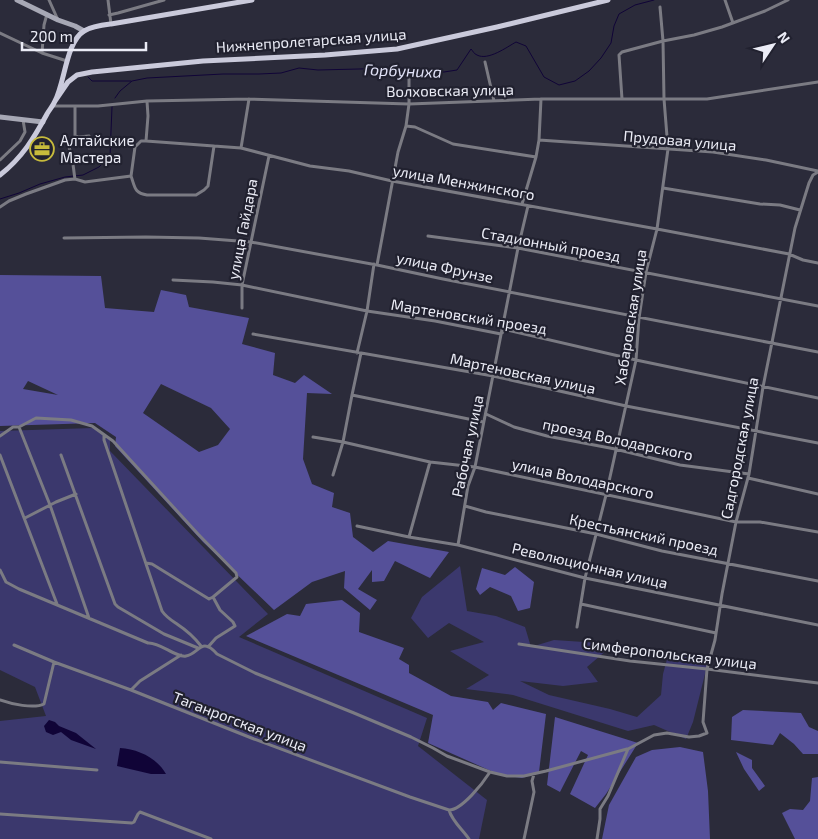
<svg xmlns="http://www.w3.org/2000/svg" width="818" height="839" viewBox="0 0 818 839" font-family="'Exo 2',sans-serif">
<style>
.green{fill:#3b386d}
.forest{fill:#555099;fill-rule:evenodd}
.water{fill:#100437}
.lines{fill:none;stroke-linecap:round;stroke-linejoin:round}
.stream{stroke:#100437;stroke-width:1}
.street{stroke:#7b7b83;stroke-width:3}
.secondary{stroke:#a7a8b5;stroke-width:5}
.primary{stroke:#cacadb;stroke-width:5}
.labels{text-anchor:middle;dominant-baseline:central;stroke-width:4.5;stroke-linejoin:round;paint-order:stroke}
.street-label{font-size:15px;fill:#ebecf6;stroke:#21212f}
.poi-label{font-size:15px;fill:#ebecf6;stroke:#21212f;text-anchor:start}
.water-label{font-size:16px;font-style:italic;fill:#e1e2f7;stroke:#21212f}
</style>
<rect width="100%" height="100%" fill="#2b2b3a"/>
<path class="green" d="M93,428l17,10v13l158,163 -29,23 188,81 -9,28 69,54 -8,39h-479v-118l46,-5 -11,-29 -35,-17v-239z
M460,566l7,45 29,5 29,11 6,20 23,-7 60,4 -27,23 11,15 -35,4 -43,-5 29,14 61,14 27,8 24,-22 2,-21 6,-22 39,10 -15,60 -7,17 -32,-14 -26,6 -115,-36 -47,-6 23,-14 -39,-24 34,-9 -35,-19 -21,15 -17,-20 11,-21z"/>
<path class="forest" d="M0,275l101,1 4,32 49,4 7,-22 25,5 3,12 60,11 -7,26 33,9 -2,22 22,8 9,-8 28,19 -25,-1 -4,66 9,25 22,9 -2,14 18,6 3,24 20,15 15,-11 61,11 -19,26 -35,-17 -11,20 -12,1v-12l-14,19 19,11 -7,10 -26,-22 1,-17 -33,11 -38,28 -71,-68 -88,-96 1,-9 -21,-14 -95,3zM28,381l30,14 -35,-6zM161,384l50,24 19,21 -12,16 -19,7 -56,-39z
M515,567l19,15 -4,26 -12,3 -7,-15 -21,-9 -10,8 -4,-6 6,-21 23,7z
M342,600l18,13 -1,19 45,16 -5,11 10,6v8l42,23 37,6 5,8 8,-7 45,11 -7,58 -17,6 -22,-3 -72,-32 5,-28 -187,-79 41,-22 13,2 6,-12z
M743,710l58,3 8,14 9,4v23h-15l-9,-10 -14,-11 -7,12 -42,-5 1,-23z
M555,717l83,26 -32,51 -11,14 -25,-14 18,-39 -7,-4 -21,41 -13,-7z
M680,747l23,5 5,39 2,48h-108l7,-34 27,-48 16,-7z
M736,752l16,8v8l13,18 -6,5 -15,-22z
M818,777v62h-23l-13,-26 8,-4 13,1 7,-9 2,-23z"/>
<path class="water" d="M49,720l6,2 4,4 17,7 20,16 -25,-9 -10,-8 -8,3 -7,-3 -2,-6z
M120,748c18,1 37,10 46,26h-15l-34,-8z"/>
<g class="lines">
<path class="stream" d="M88,77l4,4h39
M115,98l5,-7 12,-10 15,-3 76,-4h36l22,-1 18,-5 19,2 81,-2 45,4 13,-2 14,-21c2,2 3,5 6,6 11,6 30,-8 39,-13l10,4 18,31 15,8 16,-4 14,-10 12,-13 10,-15 3,-17 5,-12 16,-9 19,-5
M0,199l19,-6 21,-9 25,-7 18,-2 16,-8 11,-11 2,-49"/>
<path class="street" d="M49,0l9,20
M108,0l3,24
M725,0l8,23
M109,15l9,-2 46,-13
M0,33l42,20 25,8
M42,53l2,-28 3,-11
M485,62l9,39
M622,99l-3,-44 3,-3 41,-11 31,-6 28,-8 43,-16 23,-11
M52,106h46l49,-5 102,-2 160,5 132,-5h166l111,-17
M75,106v30l3,1 11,-1
M406,126l9,1 38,17 83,13
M539,140l174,12 53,8 52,11
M66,141c7,10 7,27 9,38
M146,141l2,-25 -1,-15
M241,148l8,-49
M0,160l20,-19 5,-9 -2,-12
M131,176l4,-29 6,-6h5l95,7 69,18 39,5 43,10 265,48 132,25 14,6 15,3
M663,188l97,16 20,1 20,5
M522,204l14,-47 3,-17 2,-41
M0,207l9,-6 17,-7 39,-14 10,-1 10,3 46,-6c4,11 3,17 16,19h49l8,-5 4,-4 6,-40
M428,236l90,12 300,58
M64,238l82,-1 53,1 52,4 126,23 66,14 375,73
M377,265l21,-113 8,-26 3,-22v-30
M173,280l40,2 29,3 125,26 68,10 66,13 3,-3 3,-1 129,30 182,38
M242,308v-23l27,-129
M253,334l240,42 133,30 192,37
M357,353l10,-42 7,-47
M352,395l131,27
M486,414l28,13 33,9 68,13 65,16 69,9
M19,427l31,78 39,113
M104,435v5l58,171c4,6 9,9 15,13 9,6 18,14 24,22
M0,436l13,-9h6l17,-9 35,2 21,6 21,15 85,93 38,39 1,4 -24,20 -4,2 -57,-35 -6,-1
M313,437l30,5 87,20 45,5 261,55h24l58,10
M0,455l57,149
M61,455l54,149 3,3 46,27 34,14
M333,475l10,-33 9,-47 9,-42
M748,478l70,16
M465,506l21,6 110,22 66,17 156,30
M25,518l31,-16 20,-8
M357,526l52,11 49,8 127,33 233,47
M409,537l21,-75
M458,545l10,-59 7,-19 43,-219 10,-42
M0,570l6,12 13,7 129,54c12,-1 28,15 38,13 13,-2 15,-20 31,-2l38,19 99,40 57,24 22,11 14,8 43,16 17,4h17l22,-5 81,-22
M581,604l135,29
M577,627l8,-49 21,-83 30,-135 3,-42 7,-46 11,-43 11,-80 -4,-50 -1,-58 -3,-34
M519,644l111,17 77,8 111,14
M14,645l40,17
M208,647l8,-9 19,-12 -2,-4 -13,-12 -7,-13
M131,690l9,-9 41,-26
M0,700c11,4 34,9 44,4l10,-42 77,28 123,49 156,58 39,13c13,0 34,-27 41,-38
M0,762l97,8
M449,810c3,11 13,19 20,29
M0,814l132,9 2,-1 4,-8 2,-2 71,27
M524,839l10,-47 -2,-11 2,-7
M597,839l3,-20v-10l8,-13 20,-47 26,-14 13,-2 22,4 10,-1 8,-3 -4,-11 4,-53 8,-29 7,-46 14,-72 13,-48 14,-87 32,-159 14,-45 4,-8 5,-3"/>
<path class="secondary" d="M17,0l41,20 17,6 9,5
M0,117l43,5"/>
<path class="primary" d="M55,101l13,-19 9,-7 15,-3 111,-11 122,-6 72,-6 100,-22 111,-27
M0,175c22,-17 34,-37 47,-61 2,-4 6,-8 8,-13 10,-19 11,-59 29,-70 8,-5 18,-6 27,-7l141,-24"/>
</g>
<defs>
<g id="office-ring" transform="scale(1.25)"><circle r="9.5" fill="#21212f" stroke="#c7bb3c" stroke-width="1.5"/><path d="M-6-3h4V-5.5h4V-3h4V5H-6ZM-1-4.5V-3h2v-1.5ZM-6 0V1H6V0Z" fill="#c7bb3c"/></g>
</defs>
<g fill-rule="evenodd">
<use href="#office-ring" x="42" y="149"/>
</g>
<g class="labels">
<g class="street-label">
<text transform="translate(311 40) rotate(-4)">Нижнепролетарская улица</text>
<text transform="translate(450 90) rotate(-1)">Волховская улица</text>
<text transform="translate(680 140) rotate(5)">Прудовая улица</text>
<text transform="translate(464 182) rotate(10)">улица Менжинского</text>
<text transform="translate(242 229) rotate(-79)">улица Гайдара</text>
<text transform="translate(551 244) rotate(10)">Стадионный проезд</text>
<text transform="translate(445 267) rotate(12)">улица Фрунзе</text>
<text transform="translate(469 316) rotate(9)">Мартеновский проезд</text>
<text transform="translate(630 317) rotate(-81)">Хабаровская улица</text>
<text transform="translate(523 373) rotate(12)">Мартеновская улица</text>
<text transform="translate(618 439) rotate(12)">проезд Володарского</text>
<text transform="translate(467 446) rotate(-78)">Рабочая улица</text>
<text transform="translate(739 448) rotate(-79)">Садгородская улица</text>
<text transform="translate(583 478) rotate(12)">улица Володарского</text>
<text transform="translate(644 534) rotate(12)">Крестьянский проезд</text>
<text transform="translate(590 565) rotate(13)">Революционная улица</text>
<text transform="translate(670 653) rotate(7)">Симферопольская улица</text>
<text transform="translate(240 721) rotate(21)">Таганрогская улица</text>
</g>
<g class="poi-label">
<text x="60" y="140">Алтайские<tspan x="60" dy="17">Мастера</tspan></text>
</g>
<g class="water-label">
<text transform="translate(403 70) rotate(2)">Горбуниха</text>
</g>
</g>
<g transform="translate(773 45) rotate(55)" stroke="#21212f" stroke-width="4" paint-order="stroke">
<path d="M0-4L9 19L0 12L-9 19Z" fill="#ebecf6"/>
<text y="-8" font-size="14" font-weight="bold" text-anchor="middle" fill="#ebecf6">N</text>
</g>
<path d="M22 42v8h124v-8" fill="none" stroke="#ebecf6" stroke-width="2.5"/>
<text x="30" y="42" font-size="15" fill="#ebecf6" stroke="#21212f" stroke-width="4" paint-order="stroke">200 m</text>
</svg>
